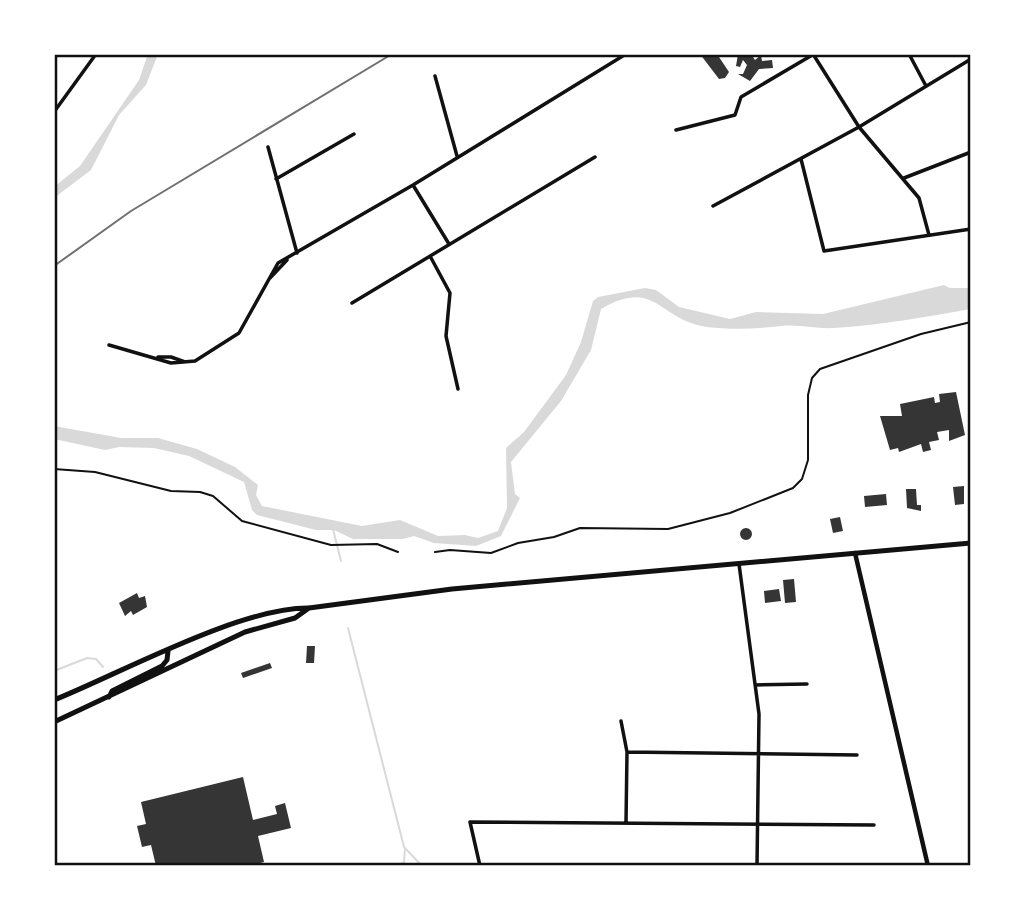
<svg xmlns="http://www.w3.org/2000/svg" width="1025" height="920" viewBox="0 0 1025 920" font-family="'Sofia Sans Condensed',sans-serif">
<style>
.water{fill:#d9d9d9}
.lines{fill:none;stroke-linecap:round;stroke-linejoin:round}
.stream{stroke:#d9d9d9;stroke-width:2}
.building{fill:#353535}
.path{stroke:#111;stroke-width:2}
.minor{stroke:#111;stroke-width:3.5}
.secondary{stroke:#111;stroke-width:4.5}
.trunk{stroke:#111;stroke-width:5}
.rail{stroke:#707070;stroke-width:2}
.neatline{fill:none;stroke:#111;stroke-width:2.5}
</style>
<rect width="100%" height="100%" fill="#fff"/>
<path class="water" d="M148,54h10l-12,31 -27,30 -28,55 -37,28v-11l26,-21 59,-86z
M944,285l6,3h21v21c-46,8 -90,16 -137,19 -18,1 -36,-4 -53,-2 -25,3 -49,4 -74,1 -49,-7 -51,-50 -106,-18l-10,41 -30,51 -50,61 4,32 5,4 -19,38 -25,10 -42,-3 -20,-7 -11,3h-50l-19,-9h-18l-59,-15 -5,-5 -8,-28 -55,-26 -35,-8 -35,-1 -14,3 -51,-11v-13l67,12h37l39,11 38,18 23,18 -2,10 6,11 100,20 38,-6 38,16 27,-1 13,3 20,-7 9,-23 -1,-60 18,-16 42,-57 15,-33 12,-41 5,-4 47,-9 11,2 23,17 51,12 26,-7 67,2z"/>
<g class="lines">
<path class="stream" d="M333,529l8,32
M348,628l56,219 18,19
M54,671l33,-13 9,1 7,8
M397,866l7,-4 1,-14"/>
</g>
<path class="building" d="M700,54h17l12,18 -4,6 -6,1z
M738,54h13l4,6 6,-5 1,6 10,-1 1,8 -14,1 -9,12 -12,-7h5l4,-9 -4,-5 -3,7 -4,-1z
M956,392l9,43 -16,6v-11l-12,2 2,8 -10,2 2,8 -8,2 -2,-8 -22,8 -1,-4 -8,2 -10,-34h22l-2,-12 34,-7 1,6 5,-1 -1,-8z
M964,486v18l-9,1 -2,-18z
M906,489h10l1,16h4v6l-14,-3z
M886,494l1,11 -22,2 -1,-11z
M840,517l3,14 -10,2 -3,-14z
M740 534a6 6 0 1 1 12 0a6 6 0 1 1-12 0Z
M794,579l2,23 -11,1 -2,-23z
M779,589l2,12 -16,2 -1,-12z
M137,593l2,5 6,-2 2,11 -14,8 -2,-4 -6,5 -6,-13z
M307,646h8l-1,17h-8z
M270,663l2,5 -29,10 -2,-5z
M243,777l10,43 24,-6 -2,-8 10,-3 6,25 -33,8 6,26 -15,4h-93l-5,-21 -9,2 -5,-21 9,-2 -5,-22z"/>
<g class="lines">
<path class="path" d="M54,469l41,3 76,19 29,1 13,4 29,25 89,24 46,-1 21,8
M435,552l15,-2 41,3 27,-10 36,-6 26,-9 88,1 62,-16 63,-25 9,-9 6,-19v-65l4,-17 8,-9 101,-35 50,-12"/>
<path class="minor" d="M813,54l46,73 60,71 10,37
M909,54l17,32
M435,76l22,80
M54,112l42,-58
M676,130l59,-15 6,-18 73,-43
M268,147l29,106
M801,159l23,92 147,-22
M904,178l67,-26
M276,179l78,-45
M413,185l36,59
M713,206l146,-79 112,-68
M430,256l20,37 -4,43 12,53
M270,278l17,-18
M352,303l243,-146
M109,345l62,18 24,-2 44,-28 39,-70 135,-78 213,-131
M158,357h13l14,5
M739,564l20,150 -2,152
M755,685l52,-1
M621,721l6,31 -1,71
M627,752l230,3
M480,866l-10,-44 404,3"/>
<path class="secondary" d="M855,553l73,313"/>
<path class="trunk" d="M109,697l3,-6 50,-25 5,-6 1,-9
M54,700c67,-27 187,-93 255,-92l143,-19 519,-46
M54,722l191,-90 50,-14 14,-10"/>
<path class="rail" d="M54,266l77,-55 261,-157"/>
</g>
<rect width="1025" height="920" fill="none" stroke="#ffffff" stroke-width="112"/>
<rect x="56" y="56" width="913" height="808" class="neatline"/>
</svg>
